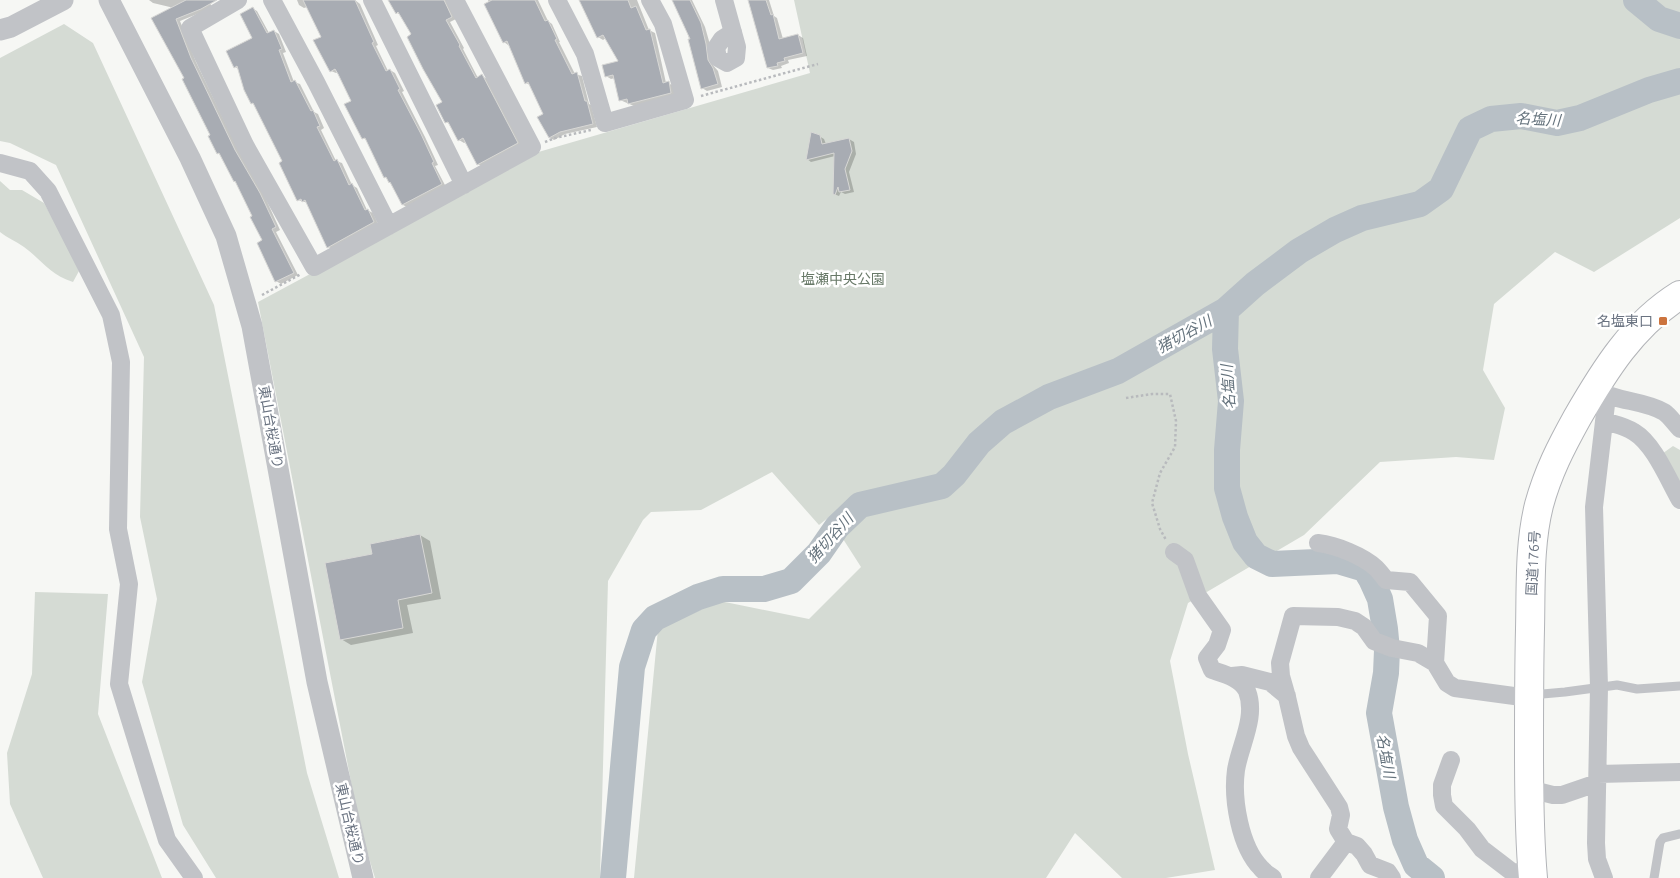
<svg xmlns="http://www.w3.org/2000/svg" width="1680" height="878" viewBox="0 0 1680 878" font-family="Ubuntu,'Noto Sans JP',sans-serif">
<style>
.green{fill:#d5dbd4}
.shadow{fill:#0003}
.lines{fill:none;stroke-linecap:round;stroke-linejoin:round}
.river{stroke:#b8c0c6;stroke-width:26}
.building{fill:#a8acb3;stroke:#d8d8d6}
.trunk-casing{stroke:#b2b4b8;stroke-width:30}
.path{stroke:#b8babd;stroke-width:2.5;stroke-dasharray:2.5 2.5;stroke-linecap:butt}
.service{stroke:#c1c3c7;stroke-width:9}
.minor{stroke:#c1c3c7;stroke-width:18}
.tertiary{stroke:#c1c3c7;stroke-width:21}
.trunk{stroke:#fff;stroke-width:28}
.poi-dot{fill:#cc743e;stroke:#fff;stroke-width:2}
.labels{text-anchor:middle;dominant-baseline:central;stroke-width:5;stroke-linejoin:round;paint-order:stroke}
.park-label{font-size:14px;fill:#687968;stroke:#fff}
.poi-label{font-size:14px;fill:#6a7381;stroke:#fff;text-anchor:end}
.street-label{font-size:14px;fill:#6a7381;stroke:#fff}
.water-label{font-size:15px;font-style:italic;fill:#65737d;stroke:#fff}
</style>
<rect width="100%" height="100%" fill="#f6f7f4"/>
<path class="green" d="M794,0h886v218l-86,54 -39,-20 -61,52 -11,66 22,38 -11,52 -38,-3 -76,5 -76,73 -116,68 -18,58 18,93 27,116 -49,8h-44l-47,-45 -29,45h-412l24,-249 62,-28 89,18 52,-52 -32,-50 -10,8 -47,-53 -71,38 -50,2 -8,8 -35,61 -8,297h-225l-15,-50 -102,-526 277,-149 275,-80z
M64,24l29,19 121,262 93,468 32,105h-123l-33,-53 -41,-143 15,-83 -17,-82 4,-160 -88,-192 -46,-22 -10,-2v-83z
M0,181l10,9h12l22,13 24,43 11,25 -6,11c-23,-7 -31,-22 -49,-35 -8,-6 -17,-9 -24,-15z
M1673,446l7,4v38l-21,-32z
M35,592l73,2 -10,120 64,164h-119l-33,-74 -3,-51 25,-79z"/>
<path class="shadow" d="M149,0h60l3,8 -32,13 16,41 44,91 25,44 15,33 -4,2 22,43 -17,9 -5,-3 -12,-40 -10,-25 -17,-33 -3,-2 -13,-26 -3,-2 -6,-18 -27,-56 -11,-71 -21,-5z
M297,0h58l5,4 18,41 -2,1 12,25 2,-1 5,3 9,18 -2,1 23,45 13,28 -3,1 11,21 -39,20 -4,-2 -15,-26 -3,-2 -18,-37 -4,-2 -11,-37 -14,-29 -2,1 -5,-2 -9,-33 -15,-31 -3,1 -5,-3z
M389,0h59l8,19 -6,3 14,26 -1,1 15,29 4,-2 5,3 35,66 -39,22 -5,-3 -12,-22 -2,1 -5,-3 -9,-16 -4,-2 -2,-20 -32,-67 -10,-19 -5,-3z
M488,0h50l10,21 4,3 8,18h-1l16,32 7,2 7,28 2,1 6,22 -32,7 -11,6 -4,-2 -6,-23 -14,-30 -4,-2 -16,-39 -2,1 -4,-3z
M580,0h57l12,30 6,3 11,50 7,2 3,10 -42,11 -14,-6 -5,-22 -4,1 -5,-3 14,-14 -14,-24 -3,2 -5,-3z
M672,0h20l13,27 6,21 1,16 6,7 4,16 -15,4 -5,-3 -16,-61z
M750,0h19l5,16 3,2 6,21 15,-4 5,3 4,18 -19,4 1,3 -8,3 1,2 -9,2 -5,-2z
M252,8l5,3 12,22 5,-2 5,3 7,18 -3,1 11,29 6,2 14,28 4,2 6,14 -3,2 15,31 6,2 10,22 5,3 10,22 6,3 5,11 -45,25 -5,-2 -20,-44 -10,-3 -14,-38 -28,-57 -4,-2 -13,-34 -4,-2 19,-29z
M819,136l5,3 2,5 23,-5 5,3 2,12 -7,18 5,20 -9,2 -4,-2 -2,4 -5,-2 1,-38 -24,6 -4,-3z
M420,535l10,6 11,58 -34,6 6,28 -62,12 -10,-6 32,-84z"/>
<g class="lines">
<path class="river" d="M1636,0l23,19 21,7
M1226,310l-1,39 6,52 -4,49v38l8,29 10,25 11,14 16,8 66,-3 27,8 6,10 9,20 5,30 2,21 -1,23 -7,40 17,94 9,33 11,25 16,13
M613,878l19,-211 12,-37 11,-12 43,-21 25,-8h41l27,-8 28,-28 18,-26 23,-22 82,-19 12,-11 25,-32 24,-21 46,-25 69,-26 108,-61 29,-26 44,-33 36,-21 27,-12 58,-14 21,-15 29,-60 21,-10 30,-3 36,7 23,-5 69,-28 31,-9"/>
</g>
<path class="building" d="M186,0h31l-16,9 -25,10 15,39 44,92 25,43 16,34 -4,2 22,44 -19,9 -18,-39 5,-3 -12,-23 2,-1 -17,-35 -1,1 -15,-29 -2,1 -9,-18 2,-1 -28,-56 2,-1 -33,-60z
M303,0h52l19,42 -2,1 14,28 4,-2 10,20 -2,1 23,44 13,28 -2,1 10,21 -40,21 -12,-23 -1,1 -3,-6 -2,1 -19,-40 -3,1 -18,-35 7,-3 -13,-27 -3,-5 -5,3 -17,-32 8,-3z
M388,0h56l8,17 -6,3 14,25 -1,1 17,32 6,-4 36,69 -41,22 -14,-27 -5,3 -10,-19 -3,1 -9,-18 6,-3 -19,-33 -16,-32 4,-3 -13,-22 -2,2z
M492,0h43l10,21 3,-1 9,19 -2,1 17,34 5,-2 8,29h2l6,23 -33,8 -11,6 -12,-21 6,-3 -15,-32 -3,2 -18,-43 -4,2 -19,-39z
M579,0h49l3,8 5,-2 10,24 4,-1 13,54 6,-2 2,12 -43,11 -1,-5 -8,2 -6,-26 -8,2 -3,-12 16,-4 -15,-26 -6,3z
M672,0h18l11,23 5,21 2,16 5,8 5,16 -17,5 -13,-50h2z
M748,0h18l5,15 2,-1 6,25 19,-5 5,19 -19,5 1,3 -8,2 1,3 -11,2z
M253,7l14,26 7,-3 8,19 -3,1 12,32 4,-2 16,31 2,-1 7,16 -3,1 17,34 3,-2 12,26 3,-2 13,27 3,-1 6,13 -47,26 -22,-48 -3,2 -1,-3 -4,2 -18,-38 3,-2 -29,-58 -2,1 -7,-14 -7,-24 -3,2 -8,-17 26,-13 -12,-24z
M811,132l9,3 2,9 27,-6 3,13 -7,18 5,21 -11,2 -1,-5 -3,8 -2,-1 1,-41 -28,7z
M420,534l12,59 -34,7 5,28 -63,12 -15,-77 47,-9 -2,-10z"/>
<g class="lines">
<g class="trunk-casing">
<path id="trunk" d="M1533,878c-4,-43 -4,-86 -4,-128 0,-41 0,-81 1,-121 1,-42 -1,-84 9,-124 9,-33 22,-58 38,-87 27,-47 56,-94 103,-123"/>
</g>
<path class="path" d="M701,96l117,-32
M545,142l10,-4 36,-8
M262,295l39,-21
M1126,398l26,-4h18l6,27 -1,26 -15,26 -8,30 8,26 6,11"/>
<path class="service" d="M1531,695l34,-3 52,-7 20,4 43,-3
M1654,878l6,-36 3,-4 17,-4"/>
<path class="minor" d="M238,0l-48,28 55,117 69,122 218,-120 -77,-147
M272,0l44,82 73,144
M372,0l92,185
M557,0l28,54 20,69 80,-23 -22,-76 -13,-24
M724,0l13,47 -1,11 -9,5 -9,-5 -2,-10 6,-9 11,-7
M0,163l30,8 18,20 63,124 10,47 -3,167 11,55 -10,100 48,156 27,38
M1597,390c20,12 46,10 67,22 6,4 11,12 16,17
M1604,421c10,3 21,5 30,11 20,12 34,47 46,68
M1318,543c18,2 45,13 58,25 4,4 7,8 10,12l24,2 28,34 -3,47 12,20 8,5 74,10
M1174,552l11,8 13,36 24,34 -5,15 -10,13 5,12c12,4 29,8 35,21 10,26 -7,54 -11,79 -4,29 4,77 25,98 3,4 8,7 12,10
M1232,676l10,-1 28,7 17,14
M1451,760l-9,25v10l2,11 23,23 15,20 30,23 21,1
M1598,774l82,-2
M1529,789l24,6h9l35,-12
M1319,878l27,-36
M1392,878l-4,-6 -18,-7 -6,-11 -7,-8 -11,-4 -8,-13 3,-14 -2,-8 -38,-59 -5,-12 -9,-39 -6,-21 -1,-13 13,-47 45,1 17,4 9,6 10,14 18,7 26,5 17,10
M1604,878l-7,-19 -1,-16 3,-156 -5,-180 13,-111"/>
<path class="tertiary" d="M109,0l81,158 36,78 26,90 65,356 46,196
M0,30l11,-3 52,-27"/>
<use href="#trunk" class="trunk"/>
</g>
<rect class="poi-dot" x="1658" y="316" width="10" height="10" rx="2.5"/>
<g class="labels">
<g class="park-label">
<text x="843" y="279">塩瀬中央公園</text>
</g>
<g class="poi-label">
<text x="1653" y="321">名塩東口</text>
</g>
<g class="street-label">
<text transform="translate(271 427) rotate(80)">東山台桜通り</text>
<text transform="translate(1533 563) rotate(-87)">国道176号</text>
<text transform="translate(350 824) rotate(77)">東山台桜通り</text>
</g>
<g class="water-label">
<text transform="translate(1538 119) rotate(3)">名塩川</text>
<text transform="translate(1184 334) rotate(-29)">猪切谷川</text>
<text transform="translate(1228 387) rotate(-94)">名塩川</text>
<text transform="translate(830 538) rotate(-48)">猪切谷川</text>
<text transform="translate(1386 756) rotate(80)">名塩川</text>
</g>
</g>
</svg>
